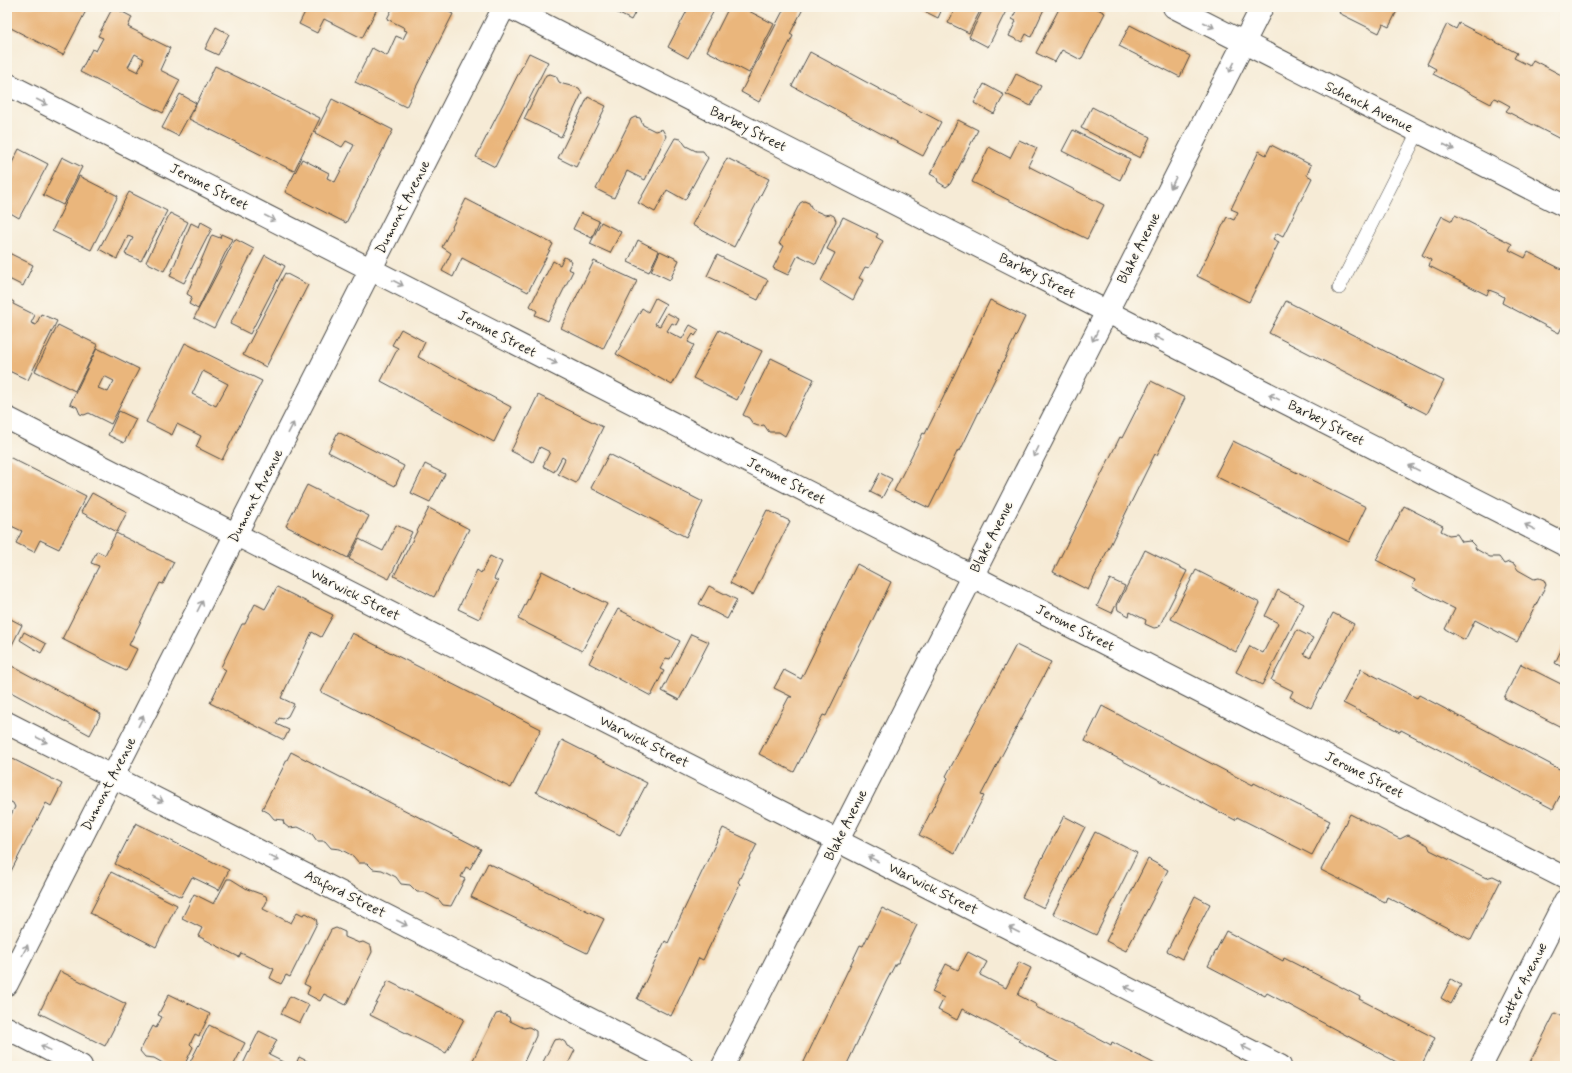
<svg xmlns="http://www.w3.org/2000/svg" width="1572" height="1073" viewBox="0 0 1572 1073" font-family="Mynerve,sans-serif">
<style>
.building{fill:#eab67b;fill-rule:evenodd}
.lines{fill:none;stroke-linecap:round;stroke-linejoin:round}
.service-casing{stroke:#494845;stroke-width:14}
.minor-casing{stroke:#494845;stroke-width:24}
.tertiary-casing{stroke:#494845;stroke-width:24}
.service{stroke:#fff;stroke-width:13}
.minor{stroke:#fff;stroke-width:22}
.tertiary{stroke:#fff;stroke-width:22}
.oneway{stroke:#a0a0a0}
.labels{text-anchor:middle;dominant-baseline:central;stroke-width:3;stroke-linejoin:round;paint-order:stroke}
.street-label{font-size:14px;fill:#2b2b2b;stroke:#fbf7ec}
</style>
<rect width="100%" height="100%" fill="#fbf7ec"/>
<filter id="ink" filterUnits="userSpaceOnUse"><feTurbulence type="fractalNoise" baseFrequency=".025" numOctaves="2"/><feDisplacementMap in="SourceGraphic" scale="8" xChannelSelector="R" yChannelSelector="G"/><feConvolveMatrix kernelMatrix="1 2 1 2 8 2 1 2 1" color-interpolation-filters="sRGB"/></filter>
<filter id="wash" filterUnits="userSpaceOnUse"><feTurbulence type="fractalNoise" baseFrequency=".012" numOctaves="4" result="noise"/><feDisplacementMap in="SourceGraphic" scale="16" xChannelSelector="R" yChannelSelector="G"/><feGaussianBlur stdDeviation="0.9" result="paint"/><feColorMatrix in="noise" values="0 0 0 0 0 0 0 0 0 0 0 0 0 0 0 0 0 1.4 0 .05"/><feComposite in="paint" operator="in"/></filter>
<g filter="url(#wash)">
<rect width="100%" height="100%" fill="#f6ebd6"/>
<g id="blocks">
<path class="building" d="M7,7h81l-25,48 -56,-29z
M113,7l19,10 -4,10 42,21 -10,22 20,10 -17,33 -83,-41 12,-23 4,2 7,-13 -5,-2zM135,54l9,5 -6,13 -10,-5z
M299,7h79l-16,31 -38,-19 -7,14 -18,-9 7,-14z
M393,7h46l14,7 -47,93 -51,-25 17,-34 15,8 9,-20 7,3 4,-8 -3,-1 1,-2 -18,-9z
M606,7h32l-7,13z
M689,7h27l-28,51 -20,-11z
M729,7h12l33,17 -25,49 -42,-22z
M785,7h19l-14,27 3,2 -34,66 -18,-10z
M916,7h27l-5,11z
M956,7h26l-13,26 -21,-10z
M984,7h24l-20,40 -19,-10z
M1018,7h27l-14,30 -5,-3 -4,8 -13,-6 7,-15 -4,-2z
M1060,7h34l11,6 -24,47 -19,-10 -7,12 -19,-9z
M1342,7h57l-10,20 -6,-3 -4,9 -40,-20z
M1459,23l58,30 -3,5 16,8 3,-6 32,17 -1,64 -58,-30 4,-5 -9,-5 -7,-3 -3,6 -58,-30 3,-5 -9,-5 20,-40 9,5z
M1130,25l60,31 -10,21 -61,-31z
M216,27l13,7 -11,21 -13,-6z
M810,52l131,70 -18,34 -131,-70z
M529,53l19,9 -53,105 -19,-10z
M215,66l105,52 -26,53 -105,-52z
M550,74l6,2 3,6 4,2 16,4 3,5 -21,44 -37,-18 22,-44z
M1016,74l25,12 -10,20 -25,-12z
M984,84l20,11 -10,19 -20,-11z
M180,94l16,9 -18,33 -16,-8z
M588,97l18,9 -30,61 -18,-9z
M332,99l61,31 -47,93 -61,-31 17,-33 27,14 -2,5 8,4 19,-37 -8,-4 -4,6 -27,-14z
M1092,107l58,30 -10,21 -59,-30z
M635,117l5,1 3,7 12,6 7,-2 4,7 -21,44 -18,-9 -13,27 -18,-9 35,-70z
M958,120l20,10 -28,54 -4,3 -8,-5 -1,-4 -7,-4z
M1073,130l57,29 -10,21 -58,-29z
M675,138l6,1 5,7 10,5h7l5,7 -23,42 -18,-10 -12,22 -17,-9z
M1019,140l18,8 -9,18 76,39 -17,34 -115,-57 17,-35 21,11z
M1271,145l40,20 -4,10 5,3 -29,58 -6,-3 -4,6 6,3 -30,60 -52,-26 30,-59 7,3 4,-8 -7,-3 28,-58 7,4z
M19,149l29,15 -29,54 -12,-7v-38z
M62,157l20,10 -19,38 -20,-10z
M727,158l42,21 -35,68 -42,-22z
M79,176l39,20 -27,54 -39,-19z
M129,192l38,19 -26,50 -16,-7 8,-16 -5,-2 -11,23 -18,-10z
M466,199l87,45 -25,48 -66,-34 -9,19 -11,-6 9,-18 -9,-6z
M804,201l5,2 3,6 13,6 5,-1 4,2 2,5 -20,43 -18,-9 -10,20 -15,-7 11,-22 -5,-2 21,-41z
M170,213l18,9 -24,49 -18,-9z
M581,213l18,8 -7,17 -19,-9z
M1455,215l57,29 -3,6 16,8 3,-6 37,19v57l-3,-1 -3,6 -57,-30 2,-6 -7,-4 -8,-3 -2,5 -58,-29 2,-6 -9,-5 20,-39 10,5z
M843,217l35,17 -2,3 7,4 -14,27 -4,-1 -6,11 4,2 -10,20 -32,-19 14,-28 -8,-4z
M201,222l11,6 -28,55 -14,-7 21,-53 8,4z
M601,222l20,10 -11,21 -20,-9z
M221,234l11,5 -34,70 -9,-5 3,-7 -5,-3 25,-59 8,3z
M235,239l19,10 -40,79 -20,-10z
M638,240l21,11 -10,21 -21,-10z
M660,251l19,9 -9,20 -19,-9z
M7,252l26,13 -10,21 -16,-8z
M265,255l20,11 -35,68 -20,-10z
M717,255l51,25 -10,20 -51,-24z
M564,257l8,4 -4,8 5,2 -25,50 -13,-6 2,-4 -7,-5 23,-45 7,4z
M594,261l43,20 -34,68 -42,-21z
M285,273l23,12 -42,82 -23,-12z
M7,298l7,4 -1,2 22,11 -4,8 5,2 5,-11 16,7 -29,59 -21,-10z
M655,298l11,6 -11,20 5,2 7,-13 12,6 -3,6 -4,-2 -5,8 15,8 8,-14 9,5 -4,6 -2,-2 -5,8 6,3 -22,40 -56,-31 26,-46 6,4z
M990,300l35,17 -65,134 -2,-1 -29,58 -35,-17 29,-58 2,1 19,-38z
M1286,301l158,80 -17,33 -158,-81z
M58,325l40,20 -23,46 -40,-20z
M401,329l24,13 -7,15 93,50 -17,35 -113,-61 17,-33 -6,-3z
M719,330l43,21 -25,49 -44,-22z
M185,343l77,38 -40,79 -26,-13 5,-11 -24,-12 -5,11 -26,-13zM203,371l25,13 -12,22 -24,-12z
M97,348l42,21 -28,55 -22,-11 -5,2 -4,-1 -3,-7 -7,-3zM104,376l10,5 -6,11 -10,-4z
M771,358l43,21 -29,57 -6,-4h-10l-5,-7 -6,1 -5,-2 -4,-6 -6,-3z
M1151,381l34,17 -28,57 -2,-1 -10,20 -57,116 -35,-18 67,-135 2,1z
M538,395l65,32 -27,56 -18,-9 7,-15 -3,-2 -8,15 -11,-6 7,-14 -10,-5 -7,15 -22,-11z
M119,411l17,8 -12,24 -16,-8z
M338,432l66,34 -9,20 -67,-34z
M1233,441l133,66 -17,35 -134,-66z
M609,454l94,48 -17,35 -95,-49z
M7,456l79,40 -27,53 -19,-9 -6,12 -18,-9 6,-12 -15,-7z
M425,464l20,10 -15,28 -19,-9z
M880,473l12,6 -10,19 -12,-6z
M307,485l62,31 -21,42 -62,-32z
M92,493l35,19 -10,20 -36,-20z
M1404,506l39,20 -2,5 8,4 8,-1 5,8 8,-1 4,4 2,4 14,8h9l5,7 5,-2 5,2 4,6 16,9 5,-1 5,2 2,5 -29,57 -42,-22 -10,20 -20,-11 10,-20 -43,-22 3,-7 -39,-20z
M429,508l40,21 -35,68 -40,-21z
M767,510l23,11 -37,74 -23,-12z
M396,525l16,7 -23,47 -40,-20 10,-20 24,12z
M116,533l58,29 -11,22 -3,-1 -31,62 8,4 -11,22 -64,-32 37,-73 -8,-3 6,-12 8,4z
M1145,550l42,21 -28,56 -5,1 -9,-4 1,-4 -16,-8 -1,4 -11,-6 -1,-4z
M490,556l12,6 -8,17 4,2 -19,38 -21,-10 19,-39 4,3z
M857,564l34,18 -65,134 -3,-1 -29,57 -35,-18 30,-57h3l-18,-9 10,-18 17,9z
M1196,570l64,33 -24,49 -65,-33z
M542,571l65,33 -25,47 -64,-32z
M1110,579l15,7 -13,27 -15,-7z
M709,586l28,14 -10,19 -28,-15z
M277,587l56,28 -12,22 -9,-5 -31,66 13,6 -6,12 -5,3 -4,-1 -3,6 13,6 -5,10 -74,-37 16,-33 -5,-3 21,-43h3l10,-20 10,5z
M1278,590l26,14 -42,81 -26,-13 14,-26 13,7 15,-30 -13,-7z
M618,609l62,32 -10,18 -4,-1 -6,11 4,2 -13,25 -62,-33z
M1333,613l21,11 -43,84 -21,-11 3,-6 -22,-11 26,-50 16,8 -9,16 6,4z
M7,617l15,8 -15,30z
M24,632l22,12 -5,9 -21,-13z
M352,633l189,96 -30,59 -190,-96z
M691,634l18,8 -30,58 -17,-9z
M1565,642v27l-10,-6z
M1016,645l35,17 -70,133 3,1 -29,57 -36,-18 29,-57 -2,-2z
M8,664l93,50 -11,21 -83,-45z
M1521,664l44,22v43l-61,-31z
M1361,669l56,29 2,-3 146,77v14l-12,23 -152,-79 -1,2 -57,-29z
M1102,706l133,70 18,9 1,-2 76,38 -18,34 -75,-38 -2,3 -150,-79z
M562,740l85,43 -27,52 -84,-43z
M291,752l190,97 -11,20 -4,-2 -5,10 4,2 -14,27 -8,-1 -4,-5 -15,-8h-7l-7,-7 -9,-1 -5,-7 -14,-7 -9,-1 -6,-6h-8l-6,-7 -13,-7 -9,-1 -6,-7h-8l-5,-7 -14,-7 -9,1 -5,-4 -1,-4 -9,-1 -5,-6 -7,-4z
M7,756l55,28 -11,22 -5,-3 -39,76v-56l8,-16 -2,-4 -6,-3z
M1350,814l50,25 8,-4 20,10 2,5 56,28 7,-2 8,4 -30,60 -84,-43 -2,5 -64,-32z
M1064,816l21,11 -41,81 -22,-11z
M136,823l93,47 -10,20 -27,-13 -11,20 -66,-33z
M723,828l34,16 -19,38 2,2 -37,76 -4,-2 -28,58 -34,-17 28,-58 3,2z
M1095,832l42,21 -41,82 -43,-21z
M1148,859l20,11 -42,81 -20,-10z
M488,863l116,56 -17,34 -116,-56z
M111,872l66,33 -21,42 -66,-34z
M227,879h4l16,10 19,7 1,5 -4,8 28,14 6,-11 6,3 3,-2 10,6 1,4 -27,54 -4,-2 -5,9 -11,-6 4,-9 -33,-16 -2,4 -41,-21 4,-8 -20,-10 12,-24 20,10z
M1195,896l15,8 -28,55 -15,-8z
M882,908l35,17 -19,38h-2l-10,19 -40,84h-44l58,-121 3,1z
M336,928l9,4v5l14,6 4,-1 8,4 1,6 -26,53 -22,-11 -4,7 -13,-7 3,-7 -6,-3 27,-54z
M1226,931l57,30 1,-3 57,29 19,10 -1,2 76,39 -14,28h-17l-137,-73 -2,3 -57,-30z
M968,952l19,10 -7,13 26,13 13,-26 12,6 -13,27 19,10 -1,2 56,28 19,10 1,-3 47,24h-92l-49,-25 2,-2 -58,-30 -5,11 -19,-10 6,-12 -12,-6 14,-28 12,6z
M60,971l66,33 -21,42 -66,-33z
M1451,979l10,6 -10,19 -10,-6z
M388,981l76,38 -18,34 -76,-38z
M169,994l41,20 -11,22 -4,-2 -5,10 3,3 -9,19h-16l-14,-8 -9,-1 -5,-6 13,-25 3,2 6,-11 -4,-2z
M290,996l19,9 -9,18 -19,-9z
M501,1013l8,4 1,4 14,7 5,-1 7,4v5l-14,30h-52l26,-52z
M1555,1013l10,5v48h-37z
M209,1025l36,18 -12,23h-45z
M259,1031l18,9 -8,15 18,9 -1,2h-44z
M560,1039l5,3 2,4 8,4 -8,16h-26l13,-26z
M299,1057l18,9h-22z"/>
</g>
</g>
<g filter="url(#ink)">
<use href="#blocks" fill-opacity="0" stroke="#494845" stroke-width="1"/>
<g class="lines">
<g class="service-casing">
<path id="service" d="M1339,288l79,-156"/>
</g>
<g class="minor-casing">
<path id="minor" d="M509,7l1056,538
M1174,7l391,199
M7,84l1558,794
M7,418l1273,648
M7,723l675,343
M7,984l497,-977
M7,1028l74,38
M723,1066l539,-1059"/>
</g>
<g class="tertiary-casing">
<path id="tertiary" d="M1481,1066l84,-165"/>
</g>
<use href="#service" class="service"/>
<use href="#minor" class="minor"/>
<use href="#tertiary" class="tertiary"/>
</g>
<defs><path id="oneway-shaft" d="M-6 0H5M1.5-3L5.5 0L1.5 3" fill="none" stroke-width="1.6" stroke-linecap="round" stroke-linejoin="round"/></defs>
<g class="oneway">
<use href="#oneway-shaft" transform="translate(1209 25) rotate(27)"/>
<use href="#oneway-shaft" transform="translate(1232 67) rotate(117)"/>
<use href="#oneway-shaft" transform="translate(42 102) rotate(27)"/>
<use href="#oneway-shaft" transform="translate(1449 147) rotate(27)"/>
<use href="#oneway-shaft" transform="translate(1173 183) rotate(117)"/>
<use href="#oneway-shaft" transform="translate(270 218) rotate(27)"/>
<use href="#oneway-shaft" transform="translate(398 283) rotate(27)"/>
<use href="#oneway-shaft" transform="translate(1095 336) rotate(117)"/>
<use href="#oneway-shaft" transform="translate(1158 338) rotate(-153)"/>
<use href="#oneway-shaft" transform="translate(552 361) rotate(27)"/>
<use href="#oneway-shaft" transform="translate(1274 397) rotate(-153)"/>
<use href="#oneway-shaft" transform="translate(291 428) rotate(-63)"/>
<use href="#oneway-shaft" transform="translate(1036 452) rotate(117)"/>
<use href="#oneway-shaft" transform="translate(1414 468) rotate(-153)"/>
<use href="#oneway-shaft" transform="translate(1530 527) rotate(-153)"/>
<use href="#oneway-shaft" transform="translate(200 606) rotate(-63)"/>
<use href="#oneway-shaft" transform="translate(141 721) rotate(-63)"/>
<use href="#oneway-shaft" transform="translate(42 740) rotate(27)"/>
<use href="#oneway-shaft" transform="translate(158 799) rotate(27)"/>
<use href="#oneway-shaft" transform="translate(274 858) rotate(27)"/>
<use href="#oneway-shaft" transform="translate(873 859) rotate(-153)"/>
<use href="#oneway-shaft" transform="translate(402 923) rotate(27)"/>
<use href="#oneway-shaft" transform="translate(1014 930) rotate(-153)"/>
<use href="#oneway-shaft" transform="translate(25 950) rotate(-63)"/>
<use href="#oneway-shaft" transform="translate(1130 989) rotate(-153)"/>
<use href="#oneway-shaft" transform="translate(46 1048) rotate(-153)"/>
<use href="#oneway-shaft" transform="translate(1246 1048) rotate(-153)"/>
</g>
</g>
<g class="labels">
<g class="street-label">
<text transform="translate(1369 107) rotate(27)">Schenck Avenue</text>
<text transform="translate(748 129) rotate(27)">Barbey Street</text>
<text transform="translate(209 187) rotate(27)">Jerome Street</text>
<text transform="translate(403 207) rotate(-63)">Dumont Avenue</text>
<text transform="translate(1139 248) rotate(-63)">Blake Avenue</text>
<text transform="translate(1037 276) rotate(27)">Barbey Street</text>
<text transform="translate(497 334) rotate(27)">Jerome Street</text>
<text transform="translate(1326 423) rotate(27)">Barbey Street</text>
<text transform="translate(786 481) rotate(27)">Jerome Street</text>
<text transform="translate(256 496) rotate(-63)">Dumont Avenue</text>
<text transform="translate(992 537) rotate(-63)">Blake Avenue</text>
<text transform="translate(355 595) rotate(27)">Warwick Street</text>
<text transform="translate(1075 628) rotate(27)">Jerome Street</text>
<text transform="translate(644 742) rotate(27)">Warwick Street</text>
<text transform="translate(1364 775) rotate(27)">Jerome Street</text>
<text transform="translate(109 784) rotate(-63)">Dumont Avenue</text>
<text transform="translate(846 825) rotate(-63)">Blake Avenue</text>
<text transform="translate(933 889) rotate(27)">Warwick Street</text>
<text transform="translate(345 894) rotate(27)">Ashford Street</text>
<text transform="translate(1523 984) rotate(-63)">Sutter Avenue</text>
</g>
</g>
<rect width="1572" height="1073" fill="none" stroke="#fbf7ec" stroke-width="24"/>
</svg>
